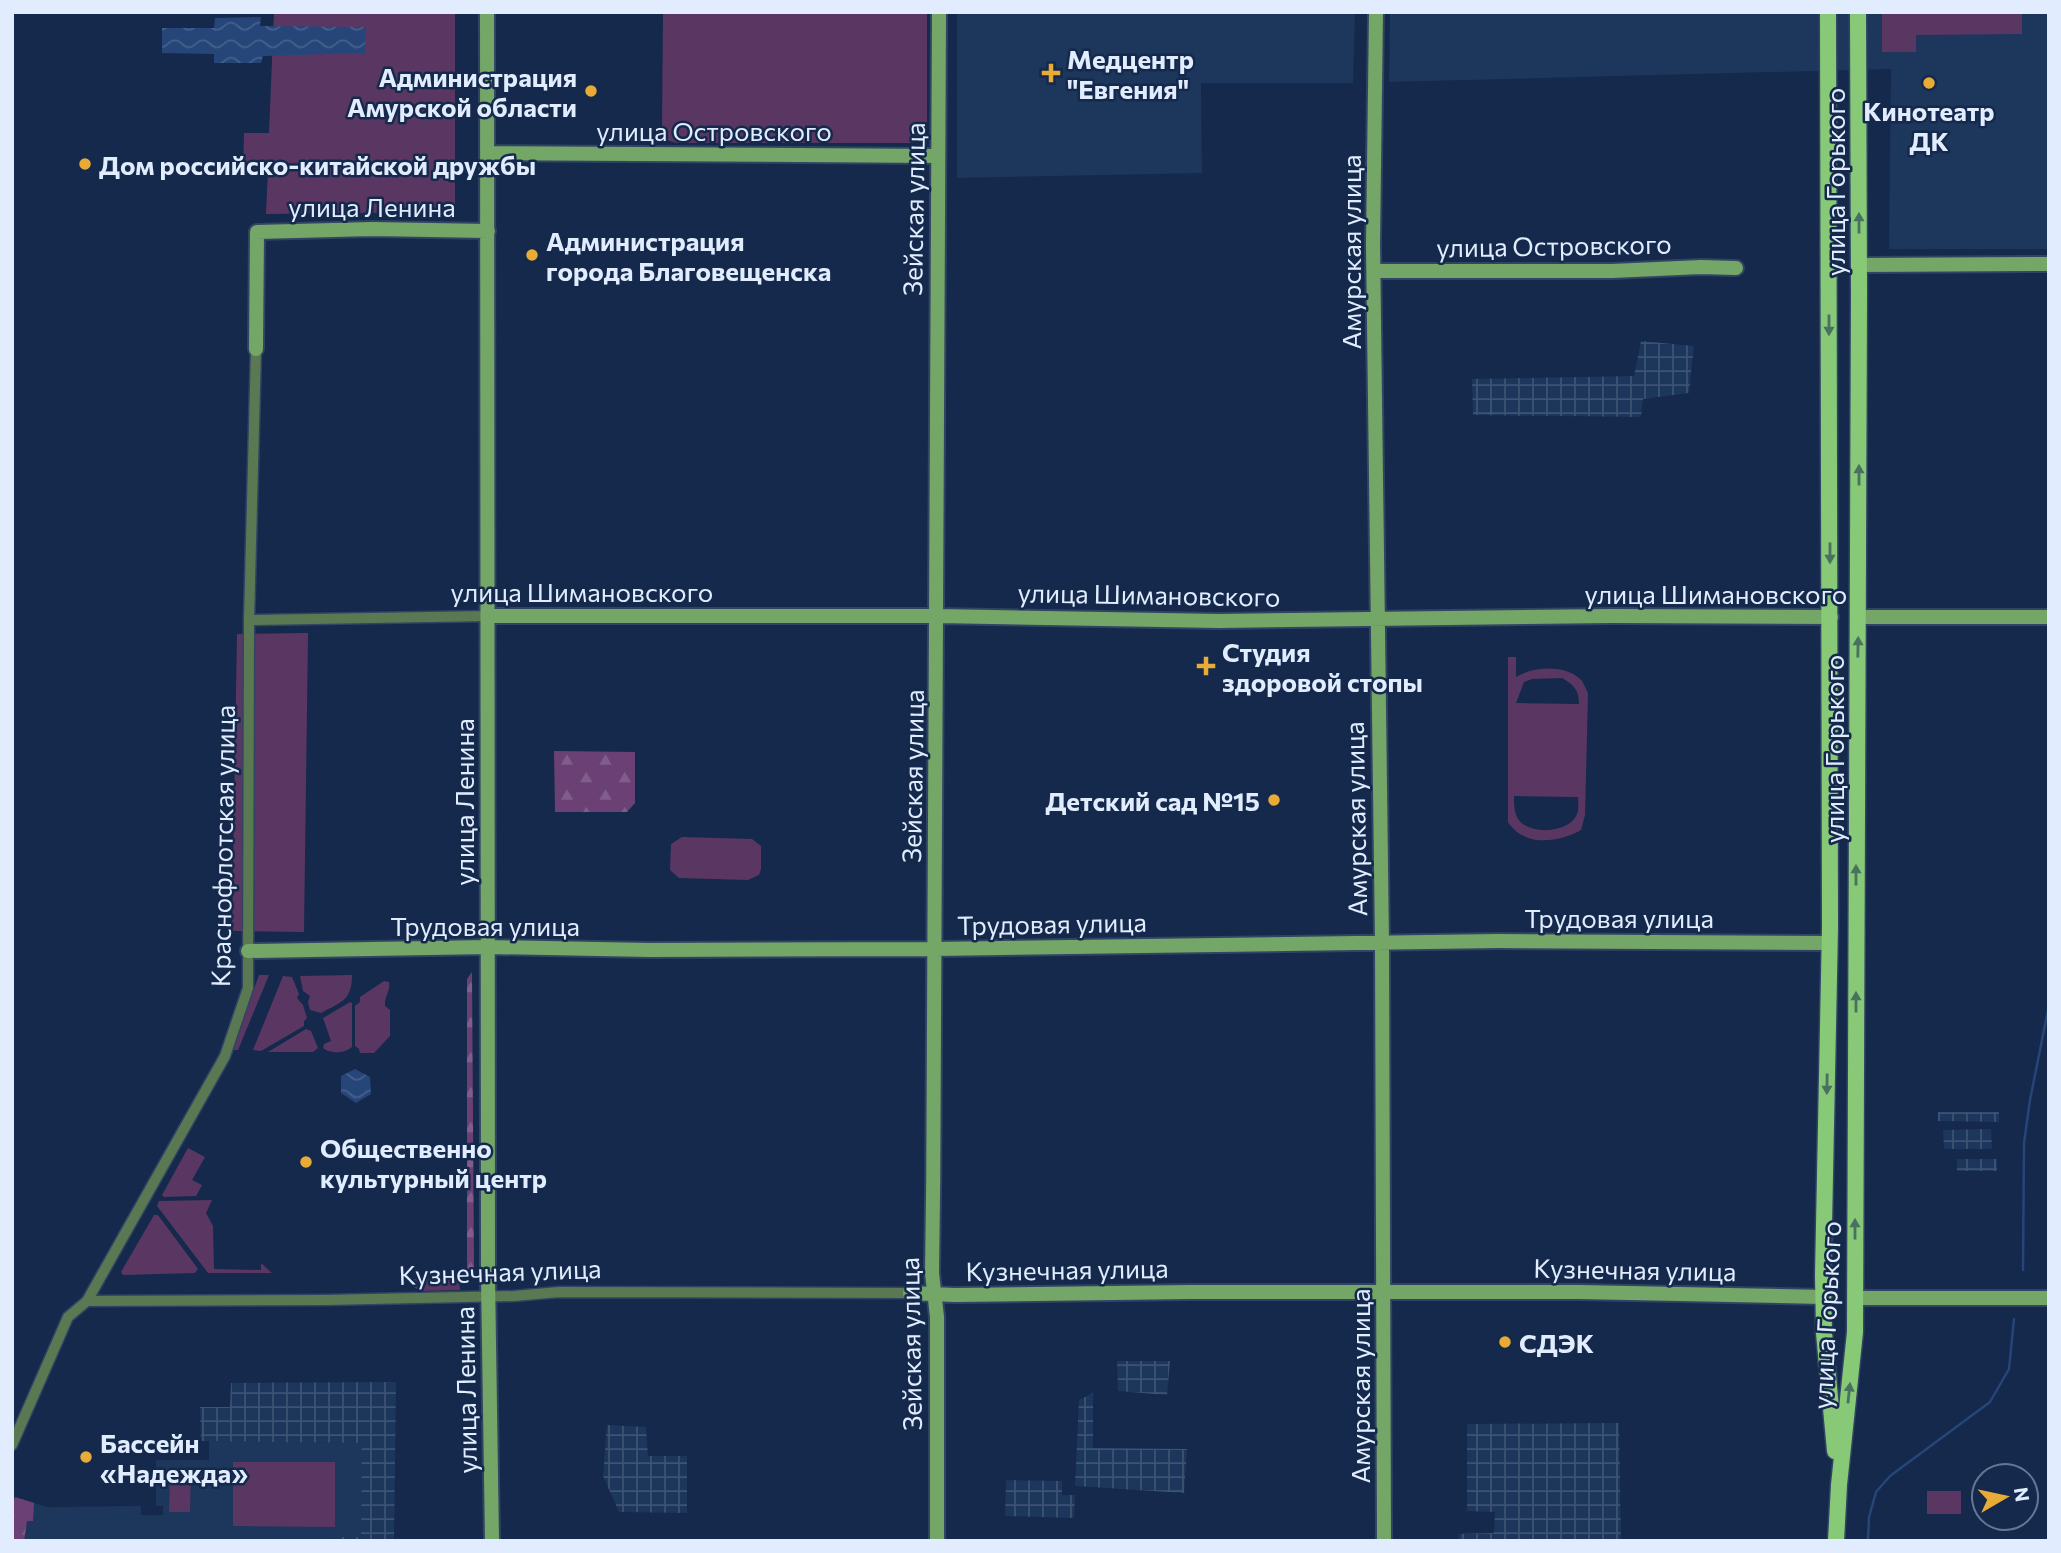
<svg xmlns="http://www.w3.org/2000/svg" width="2061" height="1553" viewBox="0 0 2061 1553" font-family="Commissioner,sans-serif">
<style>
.built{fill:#1d365c}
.industrial{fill:url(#industrial-grid)}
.green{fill:#5a3763;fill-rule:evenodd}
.forest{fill:url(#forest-firs)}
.water{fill:url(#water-waves)}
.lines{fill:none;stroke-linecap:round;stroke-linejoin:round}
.stream{stroke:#264578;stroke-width:2.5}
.street-casing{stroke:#314464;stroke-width:13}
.secondary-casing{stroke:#314464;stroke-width:18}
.primary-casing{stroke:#314464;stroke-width:19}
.street{stroke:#5a7952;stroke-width:10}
.secondary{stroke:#74a667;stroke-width:14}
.primary{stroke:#87c977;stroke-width:16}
.oneway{fill:#48715f}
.poi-dot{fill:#e8ab37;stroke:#14294b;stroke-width:2.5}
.labels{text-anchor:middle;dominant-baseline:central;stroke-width:5;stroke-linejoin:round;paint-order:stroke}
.poi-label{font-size:26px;font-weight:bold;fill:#e1edfe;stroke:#14294b;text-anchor:start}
.street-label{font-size:26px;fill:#e1edfe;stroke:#14294b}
</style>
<defs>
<pattern id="industrial-grid" width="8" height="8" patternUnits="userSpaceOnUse" patternTransform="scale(1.75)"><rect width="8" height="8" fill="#1d365c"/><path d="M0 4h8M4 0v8" fill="none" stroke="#3e5374"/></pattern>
<pattern id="forest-firs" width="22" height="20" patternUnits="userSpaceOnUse" patternTransform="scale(1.75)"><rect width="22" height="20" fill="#6b4175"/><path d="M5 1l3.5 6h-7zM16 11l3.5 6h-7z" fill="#805d8a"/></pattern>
<pattern id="water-waves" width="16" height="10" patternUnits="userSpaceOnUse" patternTransform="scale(1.75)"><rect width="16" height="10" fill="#264578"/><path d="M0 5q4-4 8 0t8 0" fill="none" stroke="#45608c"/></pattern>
</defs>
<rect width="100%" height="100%" fill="#14294b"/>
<path class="built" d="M957,12h398l-2,71h-152l1,90 -245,5z
M1390,12h659v237h-160l2,-180 -502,13z
M209,1441l154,2 -2,94h-25l-1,4h-323v-36l3,-8 32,10 94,-1v9h22v-9h-7v-46h53z"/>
<path class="industrial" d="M1641,341l53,5 -5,47 -46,6 -2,18 -168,-2 -1,-36 162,-3z
M1938,1112h61v10l-61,-1z
M1991,1129l1,20h-48l-1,-19z
M1957,1159h40v12h-40z
M1117,1361h53l-3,34 -49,-4z
M396,1382l-2,159h-59l1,-4h25l1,-94 -161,-2 -1,-34h30l1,-24z
M1093,1393v55l94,1 -3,44 -109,-7 4,-86z
M1619,1423l2,118h-163l1,-7 35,-1 1,-21 -28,-1v-87z
M607,1425l39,2 2,29h39v57l-68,-1 -16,-36z
M1006,1480l56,1v14h13l-1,23 -69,-2z"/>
<path class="green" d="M274,12h181v200l-189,2 2,-45 -25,-1 1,-35h25z
M663,12h264v116l-4,11 -11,4h-235l-11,-3 -4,-13z
M1882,12h140v22l-106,1v17h-34z
M308,633l-4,299 -72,-1 5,-297z
M1508,657h8v20c17,-11 48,-12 63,1 5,4 6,10 9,15l-3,122 -4,15c-23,13 -57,17 -73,-8zM1562,678c12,7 17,12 17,26l-63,-1 8,-21 8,-3zM1514,796l64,1c0,6 1,12 -1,17 -7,19 -48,22 -59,5 -4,-7 -4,-15 -4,-23z
M682,837l70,2 9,7v23l-2,6 -11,5 -69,-2 -9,-8 1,-26z
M259,975h10l-31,75h-6z
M352,975c0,26 -11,27 -31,38l-11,-3 -2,-8 2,-6 -7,-5 -3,-15z
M283,976l9,1 7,17 -2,4 6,7 4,13 -3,3v5l-43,25 -8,-1z
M384,981l5,1c2,8 -5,15 -4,24l5,4v26l-16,17h-14l-1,-4 -4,-3v-40l5,-4v-5z
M350,1002l2,1v44c-8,7 -21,7 -29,1l1,-4 7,-3 -8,-23z
M306,1029l5,2 7,17 -5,4h-45z
M188,1148l17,9 -13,23 10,5 -6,11 -32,1 -2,-2z
M212,1200l-6,13 7,13 1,43 47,1v-7l11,10h-64l-51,-67 2,-5z
M154,1215h4l40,54 -3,4 -72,2 -2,-3z
M455,1278l4,4 1,8 -41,1 -6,-5 -1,-7z
M233,1462h102v65l-102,-1z
M170,1472h21l-1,40h-21z
M1927,1491h34v23h-34z"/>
<path class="forest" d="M554,751l81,1v51l-8,9h-72z
M472,972l2,300h-4l-3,-4v-289z
M15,1497l19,6 -1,18h-6l-3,20h-12v-36z"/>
<path class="water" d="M261,17l-1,9 106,1 -1,26 -102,3 -2,7h-47v-9l-52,-1v-25h52l1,-10z
M355,1069l15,8 1,17 -15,9 -15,-10v-17z"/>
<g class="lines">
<path class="stream" d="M2023,1270l1,-127 6,-43 19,-95
M1868,1541l1,-24 7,-25 14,-16 100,-74 19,-33 5,-50"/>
<g class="street-casing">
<path id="street" d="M249,620l239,-4
M87,1301l238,-1 189,-4 45,-4 351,1
M12,1445l56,-128 19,-16 138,-245 23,-68 1,-368 7,-271"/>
</g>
<g class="secondary-casing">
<path id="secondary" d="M487,12l1,1265 4,264
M1376,12l-3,232 9,699 2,598
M488,153l450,3
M1859,265l190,-1
M1374,271h238l89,-4 35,1
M256,349l1,-117 115,-3 116,2
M488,616h450l281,5 393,-5 219,1
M1858,617h191
M248,951l240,-4 162,3 284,-1 564,-8 332,2
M910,1293l44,2 236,-3h389l245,5
M1855,1298h194
M937,1541v-224l-5,-44c6,-420 5,-840 7,-1261"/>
</g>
<g class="primary-casing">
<path id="primary" d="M1828,12l2,915 -7,348 1,58 11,118
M1836,1541l3,-56 16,-153 4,-1039 -1,-281"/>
</g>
<use href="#street" class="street"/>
<use href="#secondary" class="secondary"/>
<use href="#primary" class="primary"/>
</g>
<defs><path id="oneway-solid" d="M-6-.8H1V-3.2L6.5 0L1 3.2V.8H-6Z" transform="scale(1.75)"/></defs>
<g class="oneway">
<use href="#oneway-solid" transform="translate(1859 223) rotate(-90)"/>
<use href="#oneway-solid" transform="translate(1829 325) rotate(90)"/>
<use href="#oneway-solid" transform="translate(1859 475) rotate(-90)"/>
<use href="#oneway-solid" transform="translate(1830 553) rotate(90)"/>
<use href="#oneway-solid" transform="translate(1858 647) rotate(-89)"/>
<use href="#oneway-solid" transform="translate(1856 875) rotate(-90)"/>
<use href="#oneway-solid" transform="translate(1856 1002) rotate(-90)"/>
<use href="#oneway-solid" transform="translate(1827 1084) rotate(91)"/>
<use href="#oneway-solid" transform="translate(1855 1229) rotate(-90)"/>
<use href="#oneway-solid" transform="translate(1849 1393) rotate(-84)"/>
</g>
<g class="poi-dot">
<path d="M1047.5 62.5h7v7h7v7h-7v7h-7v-7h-7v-7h7z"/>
<circle cx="1929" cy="83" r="7"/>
<circle cx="591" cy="91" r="7"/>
<circle cx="85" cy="164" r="7"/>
<circle cx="532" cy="255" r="7"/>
<path d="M1202.5 655.5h7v7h7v7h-7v7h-7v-7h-7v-7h7z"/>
<circle cx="1274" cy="800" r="7"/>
<circle cx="306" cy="1162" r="7"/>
<circle cx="1505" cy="1342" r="7"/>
<circle cx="86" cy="1457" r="7"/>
</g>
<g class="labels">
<g class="poi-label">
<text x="1067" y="58">Медцентр<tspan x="1067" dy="30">"Евгения"</tspan></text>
<text x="577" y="76" text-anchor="end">Администрация<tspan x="577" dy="30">Амурской области</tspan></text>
<text x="1929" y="110" text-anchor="middle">Кинотеатр<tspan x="1929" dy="30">ДК</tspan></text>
<text x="99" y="164">Дом российско-китайской дружбы</text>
<text x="546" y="240">Администрация<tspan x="546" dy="30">города Благовещенска</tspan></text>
<text x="1222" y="651">Студия<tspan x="1222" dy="30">здоровой стопы</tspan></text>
<text x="1260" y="800" text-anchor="end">Детский сад №15</text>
<text x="320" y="1147">Общественно<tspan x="320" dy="30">культурный центр</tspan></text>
<text x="1519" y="1342">СДЭК</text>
<text x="100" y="1442">Бассейн<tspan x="100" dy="30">«Надежда»</tspan></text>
</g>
<g class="street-label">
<text x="714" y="130">улица Островского</text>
<text transform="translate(1834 182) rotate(-90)">улица Горького</text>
<text x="372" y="206">улица Ленина</text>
<text transform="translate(913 209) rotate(-89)">Зейская улица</text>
<text transform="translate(1554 245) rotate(-1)">улица Островского</text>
<text transform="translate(1350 252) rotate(-90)">Амурская улица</text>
<text x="582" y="591">улица Шимановского</text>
<text x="1716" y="593">улица Шимановского</text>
<text transform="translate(1149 594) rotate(1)">улица Шимановского</text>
<text transform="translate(1833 749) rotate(-90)">улица Горького</text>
<text transform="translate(912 776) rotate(-89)">Зейская улица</text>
<text transform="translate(463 802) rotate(-90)">улица Ленина</text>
<text transform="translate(1355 819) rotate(-91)">Амурская улица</text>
<text transform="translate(222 846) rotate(-89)">Краснофлотская улица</text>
<text x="1619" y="917">Трудовая улица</text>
<text transform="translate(1052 923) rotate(-1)">Трудовая улица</text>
<text x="485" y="925">Трудовая улица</text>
<text transform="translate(1067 1269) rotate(-1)">Кузнечная улица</text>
<text transform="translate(1635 1269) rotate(1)">Кузнечная улица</text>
<text transform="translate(500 1271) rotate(-2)">Кузнечная улица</text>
<text transform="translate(1826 1315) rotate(-87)">улица Горького</text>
<text transform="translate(910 1344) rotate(-91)">Зейская улица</text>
<text transform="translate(1359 1386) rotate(-90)">Амурская улица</text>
<text transform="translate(465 1390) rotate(-91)">улица Ленина</text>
</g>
</g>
<rect width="2061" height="1553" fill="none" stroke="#e1edfe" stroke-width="28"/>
<g transform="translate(2005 1497) rotate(81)"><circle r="33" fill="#14294b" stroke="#667793" stroke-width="2"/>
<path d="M0-5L12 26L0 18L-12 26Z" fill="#e8ab37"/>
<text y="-10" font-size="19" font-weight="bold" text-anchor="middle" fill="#e1edfe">N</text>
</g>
</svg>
